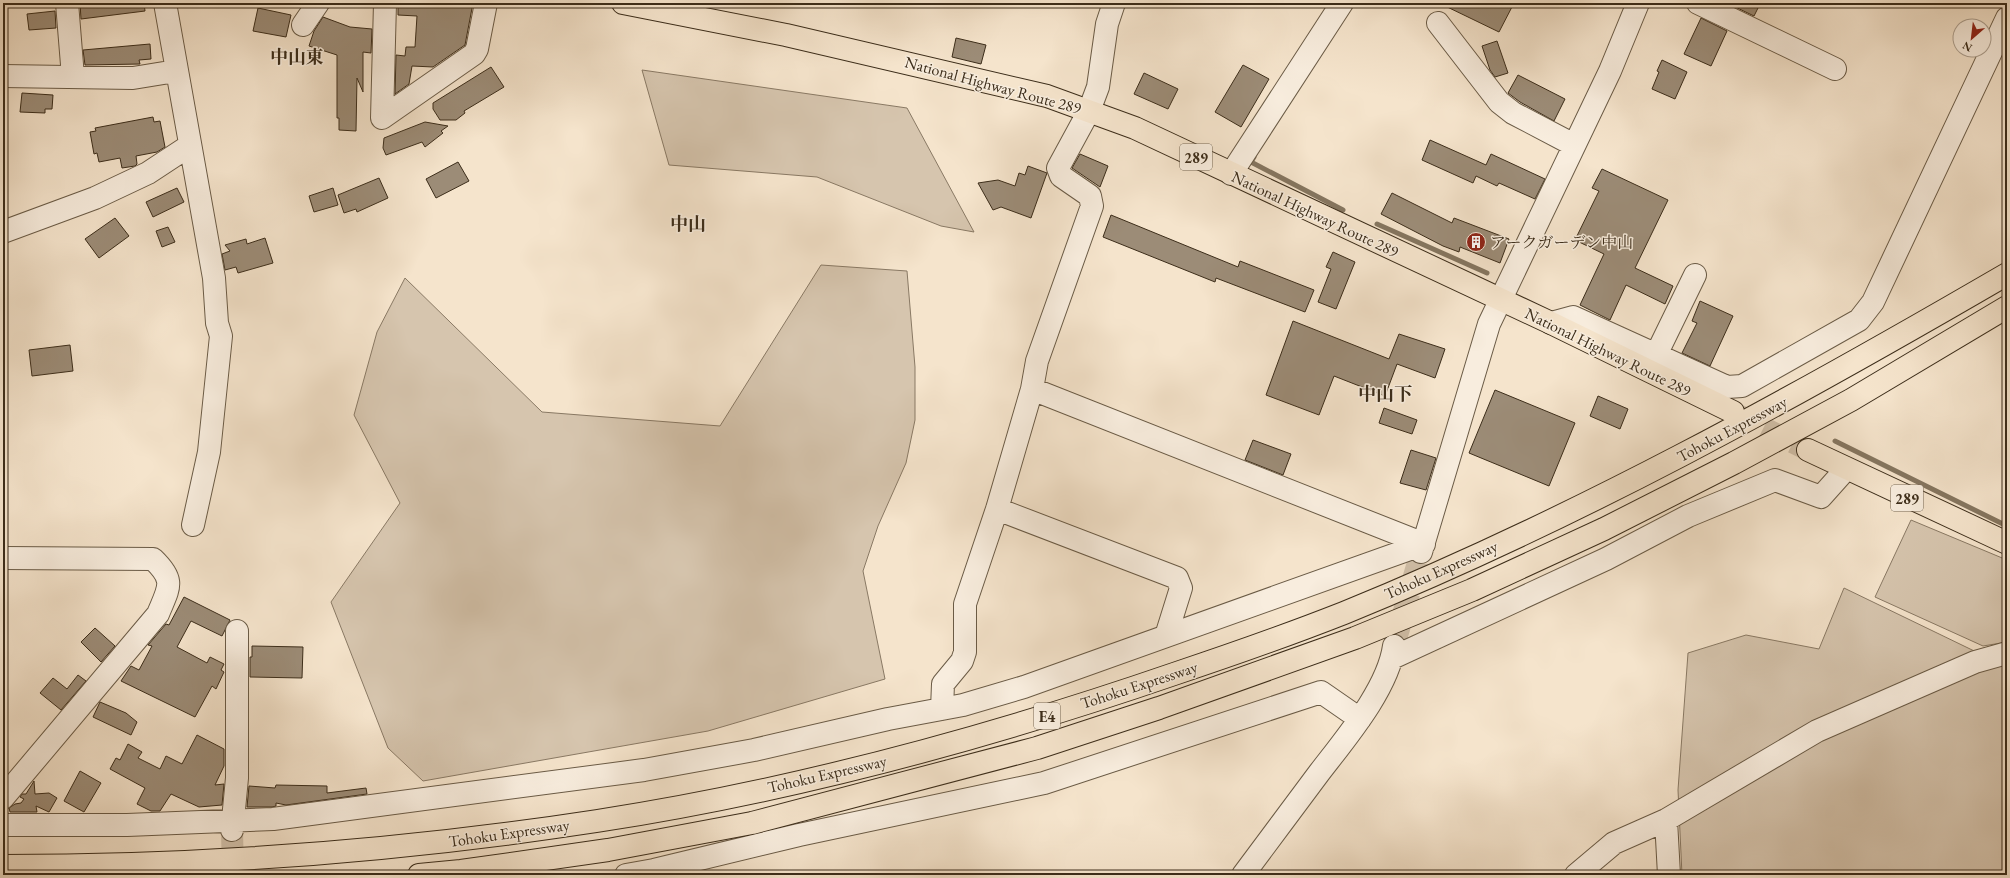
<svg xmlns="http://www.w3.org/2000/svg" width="2010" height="878" viewBox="0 0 2010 878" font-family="'EB Garamond','Noto Serif JP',serif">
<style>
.green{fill:#d6c5ae;stroke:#897964}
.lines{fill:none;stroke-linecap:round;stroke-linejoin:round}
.stream{stroke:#857660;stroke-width:5}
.building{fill:#9c8c77;stroke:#3c2d1a}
.minor-tunnel{stroke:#d0bfa8;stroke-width:22;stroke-dasharray:22 11;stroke-linecap:butt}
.highway-tunnel{stroke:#d0bfa8;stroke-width:22;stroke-dasharray:22 11;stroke-linecap:butt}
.minor-casing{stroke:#6a5b46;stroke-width:24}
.highway-casing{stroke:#3c2d1a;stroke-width:24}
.minor{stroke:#f8edde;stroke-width:22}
.highway{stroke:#f5e4cc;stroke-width:22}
.labels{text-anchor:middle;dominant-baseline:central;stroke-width:3;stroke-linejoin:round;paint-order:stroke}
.shield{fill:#f8edde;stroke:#746755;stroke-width:1}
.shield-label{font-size:15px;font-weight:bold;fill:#3c2d1a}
.street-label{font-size:16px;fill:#3c2d1a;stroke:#f8edde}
.poi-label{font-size:16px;fill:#3c2d1a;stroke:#f8edde;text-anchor:start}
.quarter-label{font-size:18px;font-weight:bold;fill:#3c2d1a;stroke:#f8edde}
</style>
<rect width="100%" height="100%" fill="#f5e4cc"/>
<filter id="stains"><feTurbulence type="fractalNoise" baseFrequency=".005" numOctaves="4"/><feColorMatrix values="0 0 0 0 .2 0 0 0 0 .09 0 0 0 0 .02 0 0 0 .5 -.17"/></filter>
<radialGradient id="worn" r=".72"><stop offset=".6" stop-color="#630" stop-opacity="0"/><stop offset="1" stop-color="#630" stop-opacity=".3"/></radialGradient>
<path class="green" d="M642,70l265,38 67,124 -33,-6 -124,-49 -148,-12z
M821,265l86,6 8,96v53l-9,43 -28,63 -15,45 22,108 -177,52 -285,50 -35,-33 -57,-146 69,-99 -46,-88 23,-83 28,-54 137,134 178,14z
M1911,520l96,40v82l-24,4 -108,-49z
M1844,588l153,74 10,-1v214h-325l-4,-85 10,-137 58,-18 73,14z"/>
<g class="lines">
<path class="stream" d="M1254,157l-3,5 92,48
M1377,224l110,49
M1835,441l172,85"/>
</g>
<path class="building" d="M80,3h64l1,8 -64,8z
M398,3h75l-8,42 -32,22 -21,-1 -3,18 -14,10 1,-39 9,1 1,-9h9l2,-31 -19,-1z
M1439,3h75l-15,29z
M1727,3h20l11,5 -4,8z
M258,8l33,7 -5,22 -33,-6z
M55,11l1,17 -27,2 -2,-16z
M323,17l27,10 22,2 -1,24 -8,-1v40l-6,-14 -1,53 -17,-1v-12h-2v-63l-28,-9 5,-15z
M1701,18l26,13 -16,35 -27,-12z
M956,38l30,7 -5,19 -29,-7z
M1497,41l11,32 -13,4 -5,-7 -8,-24z
M150,44l1,15 -12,1 1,4 -55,1 -2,-15z
M1662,60l25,12 -12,27 -23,-10 7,-17 -2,-1z
M1243,65l26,14 -28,48 -26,-15z
M491,67l13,20 -40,24 1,2 -9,7h-16l-7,-11v-6z
M1144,73l34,16 -10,20 -34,-15z
M1518,75l47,24 -11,22 -34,-19 -12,-9z
M22,93l31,2 -1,14h-7v4l-25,-1z
M153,117l1,5 6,-1 5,26 -8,5 -21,4 1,8 -2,2 -13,2 -2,-10 -21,4 -2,-9 -3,1 -4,-22 6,-1 -1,-3z
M425,122l23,4 -7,5 2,2 -18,14 -3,-5 -36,13 -3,-7 1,-10z
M1430,140l56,25 5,-11 54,25 -10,20 -36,-16 -2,3 -21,-10 -3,7 -51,-23z
M1080,154l28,12 -8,21 -28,-19z
M458,162l11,19 -33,17 -10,-19z
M1028,166l19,7 -16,45 -30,-11 -8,3 -15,-27 20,-3 17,6 4,-13 6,2z
M1602,169l66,31 -33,68 38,18 -8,18 -39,-19 -16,35 -30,-15 24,-51 -29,-14 24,-49 -7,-3z
M379,178l9,20 -31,14 -1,-3 -12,4 -6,-18z
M177,188l7,14 -31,15 -7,-15z
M333,188l5,17 -24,7 -5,-16z
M1392,193l60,30 2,-5 55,21 -9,24 -40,-16 -1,5 -16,-6 -62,-32z
M1111,215l127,52 2,-6 74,29 -9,22 -89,-34 -1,4 -112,-45z
M115,218l14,18 -30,22 -14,-19z
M168,227l7,15 -13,5 -6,-16z
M265,238l8,25 -35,10 -2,-6 -11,3 -3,-16 8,-3 -5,-6 21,-6 1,5z
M1333,252l22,10 -19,47 -18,-7 13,-33 -5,-2z
M1700,301l33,15 -23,50 -28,-13 15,-30 -5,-2z
M1293,321l96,38 10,-25 46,15 -10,29 -38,-14 -12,32 -51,-20 -15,39 -53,-20z
M70,345l3,26 -41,5 -3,-26z
M1495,390l80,33 -26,63 -80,-33z
M1598,396l30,13 -8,20 -30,-13z
M1384,408l33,12 -5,14 -33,-11z
M1253,440l38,14 -8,21 -38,-15z
M1411,450l25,8 -10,32 -26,-7z
M184,597l46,23 -8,16 -31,-15 -14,26 30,16 3,-6 14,7 -3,6 3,2 -8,17 -4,-3 -17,31 -74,-36 10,-15 8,4 13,-24 -4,-1 18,-21 3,1z
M95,628l20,18 -14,16 -20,-20z
M252,646l51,1 -1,31 -52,-1v-20h2z
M78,675l8,6 -25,29 -21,-17 13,-15 14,11z
M100,702l26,11 11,9 -6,13 -38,-18z
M197,735l27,14v17l-9,19 9,-1 -2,21 -23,2 -28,-13 -11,17h-9l-14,-7 8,-16 -35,-19 6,-11 4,2 8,-16 14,8 -4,6 22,11 6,-13 16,8z
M80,771l21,12 -17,29 -20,-11z
M34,781l1,13 14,-1 8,5 -8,14 -13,-6 1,6h-27l-1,-4 6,-4 6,-1 3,-4 -4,-2 2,-3h4z
M276,785l51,1v7l39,-5 1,6 -81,11 -10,-2v3l-4,1h-25l2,-21 26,2z"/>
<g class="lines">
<path class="minor-tunnel" d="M1394,646l27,-94
M232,830l1,45"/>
<path class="highway-tunnel" d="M1734,413l74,37"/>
<g class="minor-casing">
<path id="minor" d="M67,3l6,74
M165,3l49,275 3,45 4,13 -12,116 -16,73
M385,3l-3,115 92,-64 3,-5 9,-46
M1698,3l137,66
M1438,23l61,79 14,11 61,32
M303,25l15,-22
M3,76l130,2 43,-7
M1231,174l111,-171
M3,232l92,-34 53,-25 41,-27
M1551,323l22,-6 154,70 15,-1 117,-66 14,-18 134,-284
M1656,355l39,-80
M1032,389l392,155
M997,509l180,69 4,10 -15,48
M1421,552l68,-228 121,-253 28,-68
M3,558l150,1c23,22 16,28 5,55l-155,184
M1392,658l214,-99 82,-43 87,-36 46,17 25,-28
M942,709l1,-25 19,-23 3,-9v-48l32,-95 35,-120 5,-28 55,-155 -2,-10 -29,-20 -3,-8 31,-57 9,-24 9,-63 7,-21
M1666,820l3,55
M3,825h124l146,-6 371,-49 110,-20 134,-31 75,-14 61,-18 400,-143
M232,830l5,-52v-147
M626,875l28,-5 145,-35 245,-52 277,-91 39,27
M1243,875c25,-34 51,-68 76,-102 26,-34 69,-84 75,-127
M1576,875l38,-32 52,-23 151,-89 158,-69 32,-9"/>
</g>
<g class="highway-casing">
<path id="highway" d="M623,3l163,32 261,61 88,32 416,195 182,89
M1808,450l199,93
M3,866c199,0 398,-15 594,-45 195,-30 391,-83 577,-147 57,-19 114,-39 170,-61 231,-94 448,-214 663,-339
M419,875l42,-4 147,-21 144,-27 285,-75 122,-40 196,-70 117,-48 132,-61 130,-66 117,-63 156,-93"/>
</g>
<use href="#minor" class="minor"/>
<use href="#highway" class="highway"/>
</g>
<defs>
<g id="building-disc" transform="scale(1)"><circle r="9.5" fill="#8f2418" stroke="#f8edde"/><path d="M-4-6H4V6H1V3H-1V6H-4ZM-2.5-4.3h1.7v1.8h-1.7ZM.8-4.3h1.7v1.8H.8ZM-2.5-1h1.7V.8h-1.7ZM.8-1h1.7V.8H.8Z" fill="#fff"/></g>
</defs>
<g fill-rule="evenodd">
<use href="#building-disc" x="1476" y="242"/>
</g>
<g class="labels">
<g class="shield">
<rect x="1180" y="144" width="32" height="26" rx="3"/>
<rect x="1891" y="485" width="32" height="26" rx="3"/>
<rect x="1034" y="703" width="26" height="26" rx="3"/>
</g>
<g class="shield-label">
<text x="1196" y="157">289</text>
<text x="1907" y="498">289</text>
<text x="1047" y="716">E4</text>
</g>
<g class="street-label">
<text transform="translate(993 85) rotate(15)">National Highway Route 289</text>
<text transform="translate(1315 214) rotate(25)">National Highway Route 289</text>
<text transform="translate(1608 352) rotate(26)">National Highway Route 289</text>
<text transform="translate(1732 429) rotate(-28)">Tohoku Expressway</text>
<text transform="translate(1441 570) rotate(-24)">Tohoku Expressway</text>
<text transform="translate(1139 685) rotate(-18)">Tohoku Expressway</text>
<text transform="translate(827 774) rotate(-13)">Tohoku Expressway</text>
<text transform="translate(509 833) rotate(-8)">Tohoku Expressway</text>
</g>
<g class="poi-label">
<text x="1490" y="242">アークガーデン中山</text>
</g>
<g class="quarter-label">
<text x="297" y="56">中山東</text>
<text x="688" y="223">中山</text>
<text x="1385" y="393">中山下</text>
</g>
</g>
<rect width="2010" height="878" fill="none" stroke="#f5e4cc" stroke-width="16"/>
<rect x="4" y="4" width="2002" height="870" fill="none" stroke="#3c2d1a" stroke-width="2"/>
<rect x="8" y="8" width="1994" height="862" fill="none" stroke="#3c2d1a"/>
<g transform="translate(1972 38) rotate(208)"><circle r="19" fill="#f8edde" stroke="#ada090"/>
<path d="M0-3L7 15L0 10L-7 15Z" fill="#8f2418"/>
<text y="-6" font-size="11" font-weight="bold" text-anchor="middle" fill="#3c2d1a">N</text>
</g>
<rect width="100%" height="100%" filter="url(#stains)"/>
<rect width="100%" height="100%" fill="url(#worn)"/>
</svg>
